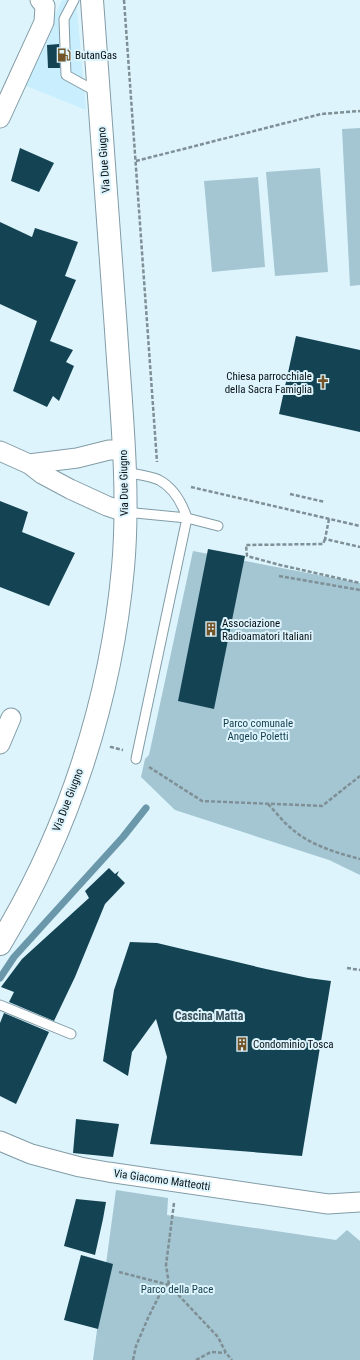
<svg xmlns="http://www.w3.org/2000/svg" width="360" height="1360" viewBox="0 0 360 1360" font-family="'Roboto Condensed',sans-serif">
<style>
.built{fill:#c9eefd}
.green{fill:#a4c5d2}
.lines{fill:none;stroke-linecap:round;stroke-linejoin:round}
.stream{stroke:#6a98aa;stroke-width:7}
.building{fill:#144453}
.service-casing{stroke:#829ca6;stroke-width:11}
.minor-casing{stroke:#829ca6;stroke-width:21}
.secondary-casing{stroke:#829ca6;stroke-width:24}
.path{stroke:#7e8f95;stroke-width:2.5;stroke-dasharray:4 2;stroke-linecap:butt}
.service{stroke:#fff;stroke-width:9}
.minor{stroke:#fff;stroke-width:19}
.secondary{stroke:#fff;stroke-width:22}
.labels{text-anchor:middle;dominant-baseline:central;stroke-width:4;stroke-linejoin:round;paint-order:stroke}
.poi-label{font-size:11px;fill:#081115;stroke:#ddf4fd;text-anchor:start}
.street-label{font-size:11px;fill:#081115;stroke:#ddf4fd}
.park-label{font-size:11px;fill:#133d4b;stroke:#ddf4fd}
.neighbourhood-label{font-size:12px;font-weight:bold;fill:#39515a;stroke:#ddf4fd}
</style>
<rect width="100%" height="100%" fill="#ddf4fd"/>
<path class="built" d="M63,0h13l10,110 -62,-25 37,-83z"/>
<path class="green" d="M360,128v157l-10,1 -8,-157z
M320,168l8,104 -53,4 -9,-104z
M258,177l7,90 -53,5 -8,-91z
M193,551l167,32v292l-31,-15 -154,-50 -34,-33 4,-18 4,-4z
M116,1190l52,8 -1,17 169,25 11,-10 13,11v119h-267z"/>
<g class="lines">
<path class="stream" d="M0,978l14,-21 109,-120 23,-29"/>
</g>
<path class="building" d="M59,44l1,24h-12l-1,-23z
M20,148l34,15 -15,29 -28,-11z
M0,222l32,15 3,-9 43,14 -13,34 11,4 -26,61 23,9 -7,12 8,4 -15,35 -6,-5 -6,11 -34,-16 24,-70 -37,-17z
M296,336l64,14v82l-81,-18z
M0,501l28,11 -6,20 53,21 -26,53 -49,-19z
M208,549l37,7 -31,153 -36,-8z
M109,868l6,6 4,-3 -2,4 8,8 -20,21 -30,73 -21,44 -45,-19 5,-10 -13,-5 21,-28 67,-61 -4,-7z
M130,942l27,1 109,26 42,9 23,3 -29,175 -152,-12 17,-87 -11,-38 -24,33 -4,24 -25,-15 11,-71z
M4,1013l45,19 -33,72 -16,-8v-73z
M76,1119l43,5 -6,33 -40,-4z
M76,1199l30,3 -3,17 -8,36 -31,-9z
M81,1255l32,9 -15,65 -34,-9z"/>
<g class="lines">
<g class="service-casing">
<path id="service" d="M74,0l-10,19 2,56 31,17
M125,472c9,2 26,4 34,8 15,8 23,23 28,38l-62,-6
M136,759l51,-241 31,8
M0,1005l71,29"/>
</g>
<g class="minor-casing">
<path id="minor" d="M0,118l44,-96 1,-16 -5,-6
M0,451l29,13 13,10 28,15 37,17 18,6
M29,464l48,-6 32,-8h14
M0,744l11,-26
M0,1141l31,13 49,13 28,5 220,32 32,-2"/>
</g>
<g class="secondary-casing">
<path id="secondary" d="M0,944c69,-114 111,-244 123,-376 7,-79 -2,-159 -7,-238 -8,-110 -16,-220 -24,-330"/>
</g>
<path class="path" d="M124,0l33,462
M136,161l185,-47 39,-3
M191,487l169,39
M290,494l35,8
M329,519l-4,20 35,8
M325,539l-2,5 -77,1 1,11 33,9 80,18
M279,576l81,14
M111,748v-1l12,3
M149,767l53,34 120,5 38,-30
M268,804c8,8 15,18 24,25 18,16 45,24 68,30
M347,968l13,2
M174,1203l-8,62 3,20 49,52 8,16 6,7
M119,1272l50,13
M133,1360l3,-14 12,-28 13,-26 8,-7
M196,1360l15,-8 14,1"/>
<use href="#service" class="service"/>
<use href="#minor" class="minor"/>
<use href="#secondary" class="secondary"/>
</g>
<defs>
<g id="fuel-bare" transform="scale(1.08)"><path d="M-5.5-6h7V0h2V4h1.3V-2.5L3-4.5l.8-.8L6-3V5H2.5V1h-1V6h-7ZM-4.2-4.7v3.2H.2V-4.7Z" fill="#735429" stroke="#ddf4fd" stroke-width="2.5" paint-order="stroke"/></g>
<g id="church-bare" transform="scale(1.08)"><path d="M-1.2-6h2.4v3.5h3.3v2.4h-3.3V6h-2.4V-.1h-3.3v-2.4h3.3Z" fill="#735429" stroke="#ddf4fd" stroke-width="2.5" paint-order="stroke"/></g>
<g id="building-bare" transform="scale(1.08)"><path d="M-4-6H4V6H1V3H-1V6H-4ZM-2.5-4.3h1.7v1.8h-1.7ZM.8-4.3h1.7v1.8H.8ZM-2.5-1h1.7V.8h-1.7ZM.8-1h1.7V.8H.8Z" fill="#735429" stroke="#ddf4fd" stroke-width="2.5" paint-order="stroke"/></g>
</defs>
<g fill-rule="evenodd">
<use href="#fuel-bare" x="64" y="55"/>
<use href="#church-bare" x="323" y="382"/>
<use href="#building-bare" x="211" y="629"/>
<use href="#building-bare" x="242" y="1044"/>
</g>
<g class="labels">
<g class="poi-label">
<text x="75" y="55">ButanGas</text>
<text x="312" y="376" text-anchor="end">Chiesa parrocchiale<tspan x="312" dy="13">della Sacra Famiglia</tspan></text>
<text x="222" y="623">Associazione<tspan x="222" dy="13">Radioamatori Italiani</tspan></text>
<text x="253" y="1044">Condominio Tosca</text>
</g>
<g class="street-label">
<text transform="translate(104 160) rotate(-94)">Via Due Giugno</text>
<text transform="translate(124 483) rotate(-91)">Via Due Giugno</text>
<text transform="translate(68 800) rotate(-69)">Via Due Giugno</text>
<text transform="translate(162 1180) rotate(8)">Via Giacomo Matteotti</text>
</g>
<g class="park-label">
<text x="258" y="723">Parco comunale<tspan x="258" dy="13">Angelo Poletti</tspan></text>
<text x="177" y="1289">Parco della Pace</text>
</g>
<g class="neighbourhood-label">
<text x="209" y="1016">Cascina Matta</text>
</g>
</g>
</svg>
